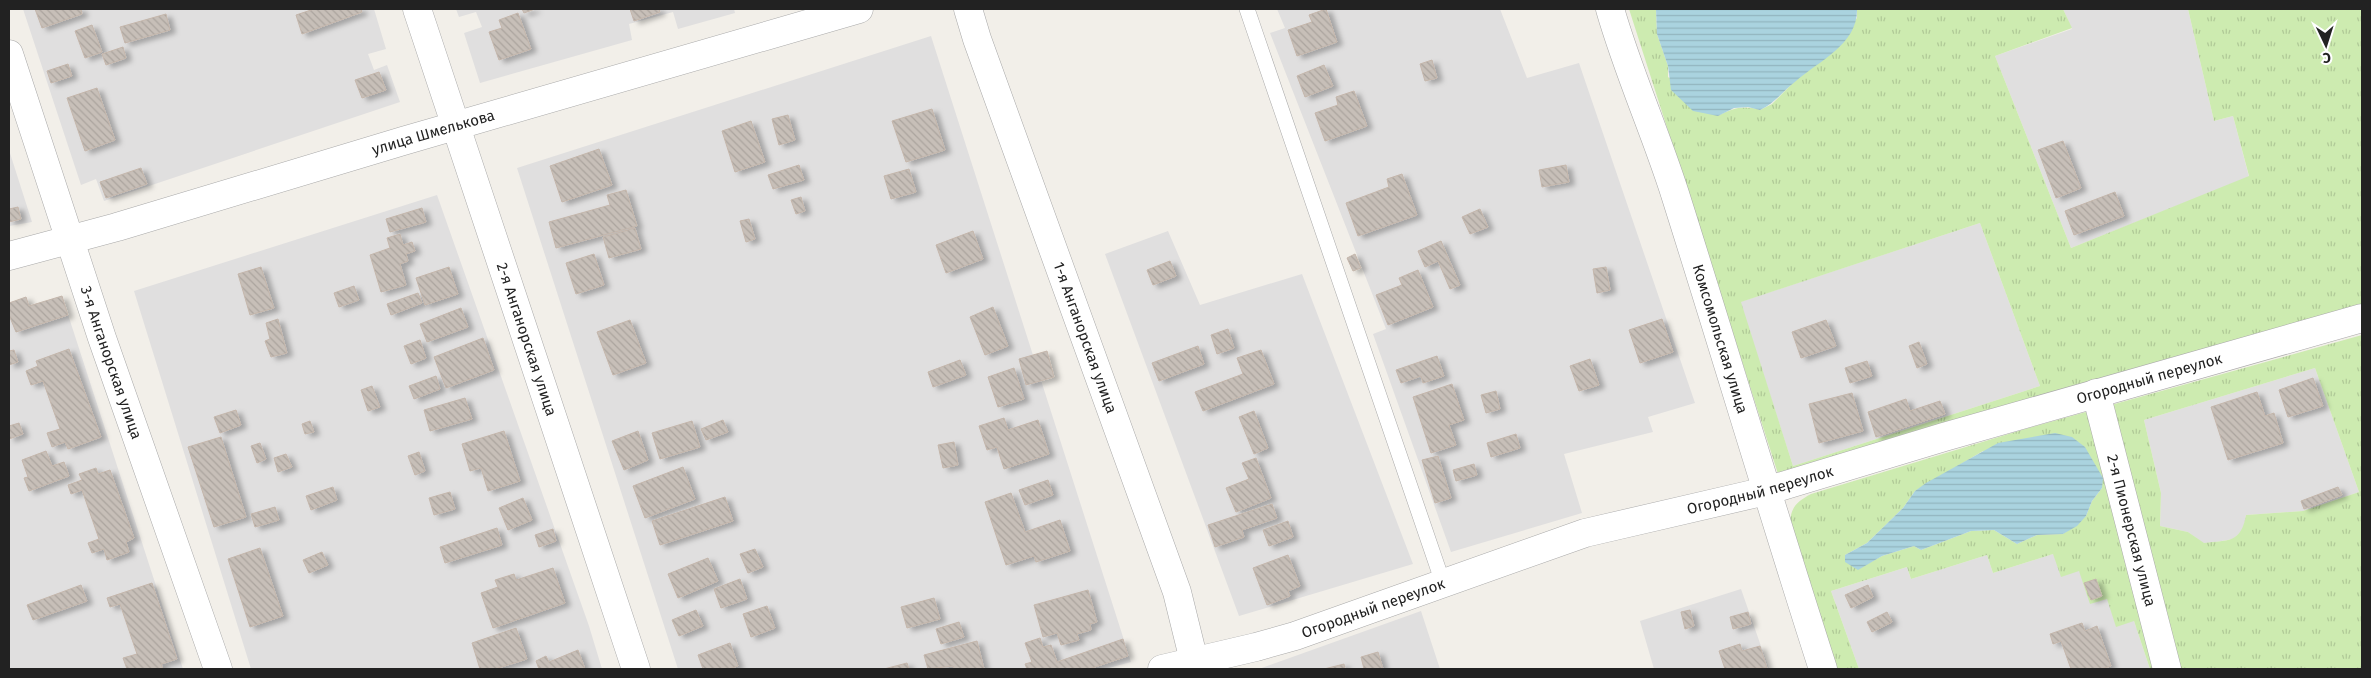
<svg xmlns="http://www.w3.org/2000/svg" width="2371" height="678" viewBox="0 0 2371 678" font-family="'Fira Sans',sans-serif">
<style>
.residential{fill:#e0dfdf}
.grass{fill:url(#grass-tufts);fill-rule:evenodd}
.water{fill:url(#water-rules)}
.building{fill:url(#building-back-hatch);stroke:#c4b6ab;filter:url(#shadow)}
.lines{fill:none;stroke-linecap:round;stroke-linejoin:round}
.service-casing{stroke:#a9a9a9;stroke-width:16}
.minor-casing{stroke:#a9a9a9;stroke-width:29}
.service{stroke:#fff;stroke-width:15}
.minor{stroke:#fff;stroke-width:28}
.labels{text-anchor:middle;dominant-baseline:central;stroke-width:4;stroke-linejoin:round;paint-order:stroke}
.street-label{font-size:15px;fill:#222;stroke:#fff}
</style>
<defs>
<pattern id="grass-tufts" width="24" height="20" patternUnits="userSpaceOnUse" patternTransform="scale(1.25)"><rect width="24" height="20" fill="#cdebb0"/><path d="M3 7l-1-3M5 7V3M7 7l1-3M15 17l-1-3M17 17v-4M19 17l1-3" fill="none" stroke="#b0c997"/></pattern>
<pattern id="water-rules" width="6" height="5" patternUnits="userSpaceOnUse" patternTransform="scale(1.25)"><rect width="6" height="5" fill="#aad3df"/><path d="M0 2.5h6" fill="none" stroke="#92b5bf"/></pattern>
<pattern id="building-back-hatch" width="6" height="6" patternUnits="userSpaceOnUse" patternTransform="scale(1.25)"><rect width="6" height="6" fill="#c7bfb8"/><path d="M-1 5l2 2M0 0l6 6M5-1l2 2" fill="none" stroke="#aba49e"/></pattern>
<filter id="shadow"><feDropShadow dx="5.5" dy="3" stdDeviation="2.5" flood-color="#0004"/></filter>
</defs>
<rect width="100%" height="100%" fill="#f2efe9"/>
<path class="residential" d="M23,9h351l12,40 -18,5 6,16 13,-5 13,37 -296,99 -8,-22 -15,6z
M456,9h278l1,4 -57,16 -5,-17 -44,12 3,16 -152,43 -16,-50 18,-6 -6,-15 -17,5z
M1277,9h223l27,69 52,-15 116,340 -47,14 5,15 -89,22 18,59 -131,39 -78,-218 13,-5 -116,-296 15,-5z
M2063,9h125l26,112 19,-5 16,61 -178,71 -76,-192 77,-27z
M931,36l200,626 -26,7h-427l-161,-501z
M9,150l23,72 -23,4z
M437,195l152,431 13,43h-351l-117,-378z
M1980,223l60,163 -247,80 -53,-164z
M1168,231l32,74 102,-31 111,290 -174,52 -134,-362z
M62,296l121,373h-174v-366l17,-6 3,9z
M2315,368l44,124 -56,19 -57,4 -3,15 -10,9 -29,5 -16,-12 -28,-6 1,-33 -17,-73z
M2053,554l26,17 28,28 27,22 16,48h-291l-28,-78 76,-24 4,12 76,-24 6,18z
M1741,589l28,80h-115l-14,-48z
M1421,611l19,58h-181z"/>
<path class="grass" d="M1629,9h27l1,25 11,32v11l50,39c15,-8 25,-11 42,-6l12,-6 85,-86v-9h206l9,19 -77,28 76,192 178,-72 -16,-60 -19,5 -26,-112h174v297l-583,171zM1980,223l60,163 -247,80 -52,-164z
M2362,335v334h-212l-16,-48 -18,6 -9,-28 -17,5 -11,-33 -18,6 -8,-23 -60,19 -6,-18 -76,24 -4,-12 -76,24 28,78h-25l-44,-143c0,-18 6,-24 21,-32l214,-65zM2315,368l44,124 -56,19 -57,4c-5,28 -17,25 -42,28l-16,-11 -28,-6 1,-33 -17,-73zM1983,451l119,37 -10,13 -6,15 -23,18 -26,1 -20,9 -23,-14 -23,1 -50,19 -7,-4 -32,10 -24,13 -13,-14 22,-12 36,-35 12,-17z"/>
<path class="water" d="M1656,9h201c1,35 -38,52 -61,72 -13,10 -21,22 -36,29l-12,-3 -14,1 -16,8 -25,-5 -22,-21 -3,-24 -11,-32z
M2055,433l17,4 13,10 18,31 -1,10 -10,13 -6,15 -9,10 -14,8 -26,1 -20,9 -23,-14 -23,1 -50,19 -7,-4 -32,10 -24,14 -13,-8v-7l22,-12 36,-35 12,-17 11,-8 72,-40z"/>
<path class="building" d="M35,9h46l1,5 -40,14z
M314,9h47l1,3 -60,22 -6,-19z
M522,9h13l-11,4z
M630,9h29l1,3 -26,9z
M1326,9l11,33 -40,14 -9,-26 24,-8 -3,-7z
M518,13l13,36 -32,11 -10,-28 13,-4 -3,-8z
M166,14l4,16 -45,13 -5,-16z
M92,25l10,27 -17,6 -10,-27z
M123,47l3,11 -20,7 -4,-11z
M1432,60l5,18 -12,3 -5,-17z
M68,64l4,12 -21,7 -4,-12z
M1324,65l9,21 -28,11 -8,-21z
M379,72l7,18 -24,8 -7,-18z
M97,88l18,52 -30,11 -18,-53z
M1354,91l13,35 -42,15 -10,-28 23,-8 -2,-8z
M932,109l13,41 -39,12 -14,-41z
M788,115l7,25 -16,5 -7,-26z
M751,121l14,41 -30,10 -13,-41z
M2063,141l18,47 -25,10 -18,-48z
M599,149l13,36 -50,17 -12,-36z
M799,165l5,15 -31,9 -5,-14z
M1566,165l3,17 -27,5 -3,-17z
M141,168l6,16 -41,14 -6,-16z
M909,169l7,23 -25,7 -7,-23z
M1402,174l15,41 -59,21 -12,-33 43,-16 -2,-8z
M626,190l11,36 -81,22 -7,-26 61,-17 -3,-10z
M2115,192l9,24 -50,19 -9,-24z
M801,197l4,14 -9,3 -5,-14z
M18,207l3,12 -12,3v-13z
M422,208l4,14 -36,10 -4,-13z
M1480,209l8,18 -18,7 -8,-17z
M749,219l6,20 -9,3 -6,-21z
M635,228l6,21 -32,9 -6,-21z
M973,231l10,28 -37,14 -10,-28z
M400,234l3,11 9,-3 3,9 -9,3 2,7 -8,3 6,21 -25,7 -11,-37 20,-7 -3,-10z
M1441,241l19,44 -10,4 -12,-28 -13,6 -7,-16z
M594,254l10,31 -28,9 -10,-31z
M1355,254l6,14 -8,3 -6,-13z
M1170,261l6,15 -23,9 -6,-15z
M261,267l13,41 -24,7 -12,-41z
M449,267l9,27 -33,11 -9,-27z
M1606,267l4,23 -13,3 -4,-24z
M1418,270l15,37 -45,18 -12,-30 26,-10 -3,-7z
M354,286l5,14 -20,7 -5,-14z
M418,293l4,10 -31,12 -4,-11z
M62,296l6,19 -52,17 -7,-17v-12l17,-6 3,9z
M993,307l15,39 -23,9 -15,-38z
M461,308l7,19 -41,15 -7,-18z
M278,319l9,34 -16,4 -6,-16 5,-2 -4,-16z
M1662,319l11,33 -33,11 -11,-33z
M630,320l16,43 -33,12 -16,-43z
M1826,320l10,26 -35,12 -9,-26z
M1228,329l6,19 -17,6 -6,-19z
M483,338l11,32 -48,18 -12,-31z
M420,340l6,18 -15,6 -7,-18z
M1919,342l8,22 -10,4 -8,-22z
M1198,346l6,18 -45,17 -7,-18z
M69,349l32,88 -33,12 -3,-7 -13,5 -5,-14 13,-4 -17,-48 -12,4 -5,-14 12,-5 -2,-5z
M14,350l4,12 -9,3v-14z
M1261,350l13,34 -71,27 -8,-19 48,-18 -6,-16z
M1047,351l7,26 -28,8 -7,-26z
M1437,356l7,20 -21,7 -2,-7 -20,7 -5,-13z
M1590,359l9,26 -20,6 -9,-25z
M960,360l6,15 -33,12 -5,-15z
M1867,361l5,15 -22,7 -5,-15z
M1014,368l10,31 -26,8 -10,-30z
M436,376l4,13 -26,10 -5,-13z
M2313,378l10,28 -35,11 -9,-27z
M1452,384l12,36 -15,5 7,20 -25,8 -18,-56z
M372,386l8,21 -12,4 -7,-21z
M1496,391l4,18 -14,4 -5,-18z
M2257,392l8,24 9,-3 9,30 -55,17 -17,-53z
M1852,393l11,38 -44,12 -10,-39z
M465,398l7,21 -42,12 -6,-21z
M1906,399l4,12 30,-10 5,13 -69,23 -8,-25z
M236,410l5,15 -21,8 -6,-16z
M1254,411l14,37 -14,6 -15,-37z
M1004,418l4,12 30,-10 11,34 -45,15 -7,-22 -10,3 -8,-24z
M723,420l5,12 -22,8 -5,-11z
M310,421l4,11 -9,2 -3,-10z
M692,421l8,26 -40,12 -8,-26z
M19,423l4,11 -14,5v-13z
M504,431l16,50 -32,10 -7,-23 -11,3 -8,-27z
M638,431l10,29 -24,10 -12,-29z
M1516,434l4,14 -29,9 -4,-14z
M221,437l25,80 -32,10 -26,-80z
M954,442l4,23 -15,3 -5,-23z
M260,443l6,16 -9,4 -6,-17z
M46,451l6,15 12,-4 5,14 -40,15 -5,-13 4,-1 -6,-17z
M419,452l6,19 -10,4 -7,-19z
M286,454l6,13 -14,5 -4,-14z
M1438,456l13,42 -16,5 -13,-43z
M1256,458l15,40 -35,14 -10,-24 23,-9 -7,-16z
M1474,464l3,11 -21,6 -3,-11z
M683,467l12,32 -50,19 -12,-32z
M96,468l2,6 12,-4 24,68 -8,4 3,10 -22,8 -3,-11 -12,4 -4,-10 11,-4 -17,-49 -11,4 -3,-9 14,-5 -3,-6z
M1048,480l5,15 -28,10 -6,-15z
M333,487l4,13 -26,10 -5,-14z
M2338,487l4,8 -38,14 -3,-8z
M450,492l5,17 -21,6 -5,-17z
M1011,493l14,39 35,-12 10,31 -34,11 -2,-6 -28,9 -21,-63z
M725,497l8,24 -73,24 -8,-24z
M523,498l9,22 -24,10 -9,-22z
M1272,504l5,14 -35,12 2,7 -29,10 -7,-22z
M275,507l4,13 -24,7 -4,-13z
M1288,521l5,16 -24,9 -6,-16z
M497,528l5,17 -57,18 -5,-16z
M553,529l3,12 -17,6 -4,-12z
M260,548l23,68 -33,11 -22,-68z
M755,549l8,18 -15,6 -8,-19z
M322,552l6,13 -19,8 -6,-13z
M1288,555l12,31 -12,5 2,5 -23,9 -14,-37z
M708,558l10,23 -40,17 -10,-24z
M553,568l12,35 -72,25 -12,-35 17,-6 -3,-7 19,-6 2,6z
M740,579l7,20 -26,9 -7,-19z
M2096,579l6,17 -11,4 -7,-17z
M152,583l25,76 -16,5 2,5h-36l-4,-11 14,-4 -17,-50 -10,3 -3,-9z
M81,585l6,16 -54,19 -6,-15z
M1868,585l5,12 -22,11 -6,-13z
M1088,590l9,32 -7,2 1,6 -14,4 2,6 -18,5 -4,-12 -14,4 -9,-32z
M934,598l6,21 -33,9 -6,-21z
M767,606l8,22 -24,9 -8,-23z
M696,610l7,16 -24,10 -7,-16z
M1690,610l4,16 -9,3 -4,-17z
M1748,612l3,12 -18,5 -3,-12z
M1887,612l5,10 -20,10 -5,-10z
M959,622l5,15 -23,7 -5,-15z
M2082,623l3,8 12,-5 14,40 -10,3h-30l-10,-28 -8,3 -3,-10z
M516,628l11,31 -32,10h-15l-8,-26z
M1040,638l3,9 8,-2 6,17 66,-23 5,17 -39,13h-62l-2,-5 7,-2 -7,-19z
M977,641l7,28h-30l-1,-3 -25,3 -4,-14z
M730,643l8,23 -9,3h-26l-5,-14z
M1740,644l2,7 18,-5 7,22 -42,1 -6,-18z
M578,650l7,19h-46l-3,-8 10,-5 3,6z
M1378,652l5,17h-19l-3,-12z
M907,663l2,6h-25z
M1344,664l1,5h-21z"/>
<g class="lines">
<g class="service-casing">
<path id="service" d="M1247,9l196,574"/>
</g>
<g class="minor-casing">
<g id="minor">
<path id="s1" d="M417,9l219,660"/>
<path id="s2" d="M968,9l9,30 200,553 19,77"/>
<path id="s3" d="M1610,9c18,63 45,122 65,185 50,158 97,317 148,475"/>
<path id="s4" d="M9,54l93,284 116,331"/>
<path id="s5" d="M9,256l108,-29 286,-86 456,-132"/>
<path id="s6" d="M2096,393l71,276"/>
<path id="s7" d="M1162,669l94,-22 39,-11 290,-103 181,-42 178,-54 418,-119"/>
</g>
</g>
<use href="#service" class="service"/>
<use href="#minor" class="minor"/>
</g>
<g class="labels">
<g class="street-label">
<text stroke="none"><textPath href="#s5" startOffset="442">улица Шмелькова</textPath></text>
<text stroke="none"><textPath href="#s2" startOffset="349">1-я Анганорская улица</textPath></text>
<text stroke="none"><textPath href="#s3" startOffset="348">Комсомольская улица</textPath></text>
<text stroke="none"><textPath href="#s1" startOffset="348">2-я Анганорская улица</textPath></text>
<text stroke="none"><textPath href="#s4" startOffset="325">3-я Анганорская улица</textPath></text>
<text stroke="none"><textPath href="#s7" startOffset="1030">Огородный переулок</textPath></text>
<text stroke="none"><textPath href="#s7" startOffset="625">Огородный переулок</textPath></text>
<text stroke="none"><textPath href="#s6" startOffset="142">2-я Пионерская улица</textPath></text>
<text stroke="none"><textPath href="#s7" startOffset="220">Огородный переулок</textPath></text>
</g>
</g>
<rect width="2371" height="678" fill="none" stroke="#222222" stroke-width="20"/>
<g transform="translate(2326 45) rotate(176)" stroke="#ffffff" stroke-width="4" paint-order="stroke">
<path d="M0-4L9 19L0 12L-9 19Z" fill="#222222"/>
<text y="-8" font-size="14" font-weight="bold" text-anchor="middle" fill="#222222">С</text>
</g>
</svg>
